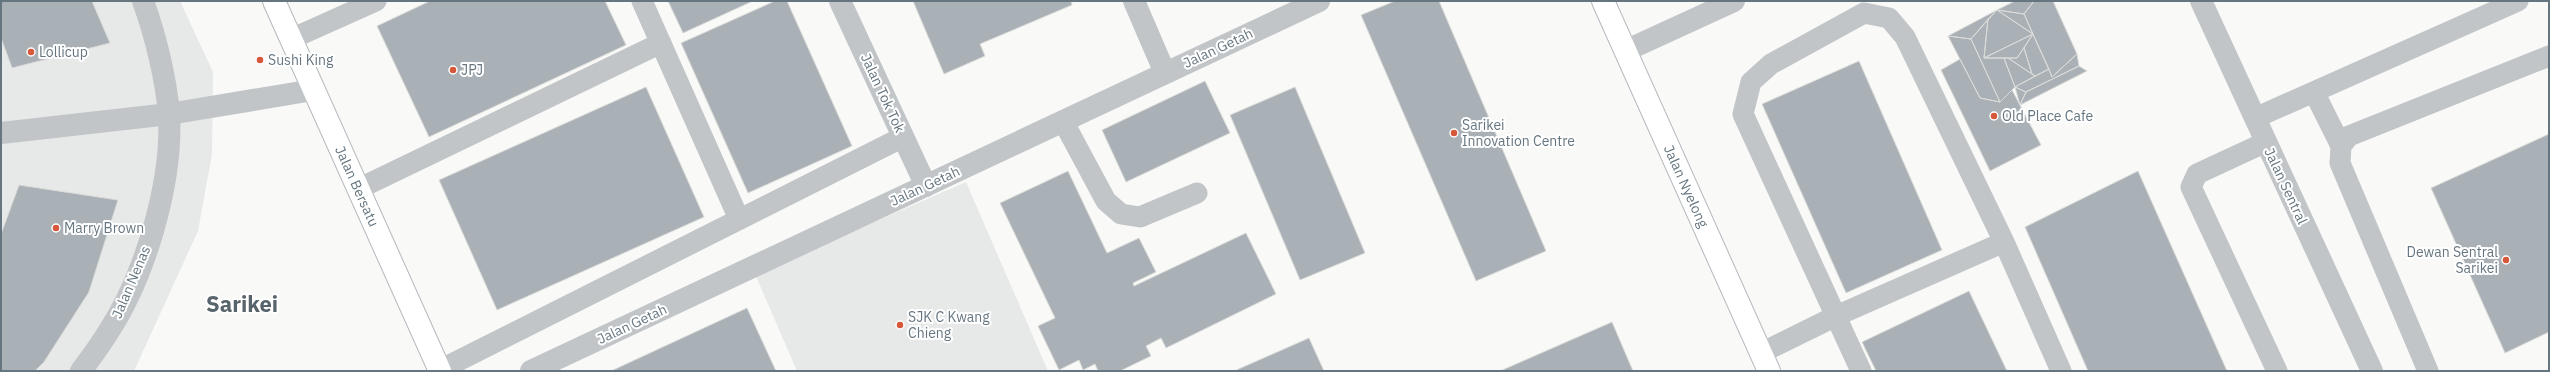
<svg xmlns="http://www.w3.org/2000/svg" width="2550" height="372" viewBox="0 0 2550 372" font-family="'IBM Plex Sans',sans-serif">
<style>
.built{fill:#e7e8e8}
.building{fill:#a9b0b6;stroke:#dbdbd9}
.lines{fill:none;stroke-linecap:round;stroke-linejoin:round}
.secondary-casing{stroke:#b3b9bd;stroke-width:24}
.primary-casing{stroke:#b4b9bd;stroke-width:24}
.lane{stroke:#c1c5c8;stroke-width:21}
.street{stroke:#c1c5c8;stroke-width:22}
.secondary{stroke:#fff;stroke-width:22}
.primary{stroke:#fff;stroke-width:22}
.poi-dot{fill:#d7573a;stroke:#fff;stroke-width:1.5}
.labels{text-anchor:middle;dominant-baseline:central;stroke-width:4;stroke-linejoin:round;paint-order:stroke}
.street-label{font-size:14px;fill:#667680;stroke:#fff}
.poi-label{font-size:14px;fill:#667680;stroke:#fff;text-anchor:start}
.town-label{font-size:22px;font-weight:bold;fill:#58646c;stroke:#fff}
</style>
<rect width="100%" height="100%" fill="#f9f9f7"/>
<path class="built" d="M1,1h179l33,71 -1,82 -14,77 -64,140h-133z
M966,182l82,189h-251l-42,-97z"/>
<path class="building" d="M1,1h91l18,42 -98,25 -11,-30z
M430,1h175l21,44 -197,92 -52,-111z
M668,1h85l-70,32z
M775,1h12l65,145 -104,47 -67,-150z
M913,1h158l1,4 -92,39 5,12 -41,18z
M1395,1h44l107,250 -70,30 -115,-266z
M2015,1h19l-10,13 -27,-4z
M2034,1h19l24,53 -25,23 -28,-63z
M1997,10l27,4 9,20z
M1997,10l36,24 -49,24 4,-39z
M1997,10l-26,29 -23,-3z
M1988,19l-4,39h20l11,29 -15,15 -29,-63z
M2033,34l-16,24h-33z
M2033,34l16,35 -14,7 -3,-2 -8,-26z
M1948,36l23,3 29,63 -20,-4z
M2024,48l8,26 -24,-16h9z
M2077,54l2,12 -53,26 -11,-5 34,-18 3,8z
M2004,58h4l27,18 -20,11z
M1960,59l20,39 20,4 12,-12 29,55 -51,26 -49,-101z
M1859,61l83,189 -96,43 -84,-189z
M2079,66l8,5 -67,34 6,-13z
M1205,81l25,52 -104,49 -24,-52z
M646,87l58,130 -207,93 -58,-130z
M1295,87l70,166 -65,27 -70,-165z
M2015,87l11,5 -6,13z
M2549,134v198l-44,21 -74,-165z
M1068,171l39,82 32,-15 17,34 -23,11 1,3 112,-53 30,61 -110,54 -5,-10 -15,8 5,10 -31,15h-22l-3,-7 -12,6 -4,-10 -20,10 -21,-44 17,-8 -55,-115z
M2138,171l89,200h-139l-63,-144z
M19,185l99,15 -29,92 -45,70 -9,9h-34v-137z
M1969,291l38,80h-131l-14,-29z
M747,308l29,63h-165z
M1612,322l21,49h-133z
M1309,338l15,33h-90z"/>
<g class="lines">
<g class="secondary-casing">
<g id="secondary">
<path id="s1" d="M1603,1l166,370"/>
</g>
</g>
<g class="primary-casing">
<g id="primary">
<path id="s2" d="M274,1l166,370"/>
</g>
</g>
<path class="lane" d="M642,1l97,218
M291,39l85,-38
M2314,92l27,54
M2255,118l263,-117
M1063,121l43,80 15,13 19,3 57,-24
M2266,142l-69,32 -6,13 86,184
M358,189l303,-146
M1761,353l75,-37 168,-74
M440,370l463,-233
M1861,371l-118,-257 8,-32 20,-18 93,-51 25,5 16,19 99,205 57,129
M2428,371l-88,-208 1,-17 8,-10 200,-80"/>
<path class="street" d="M840,1l86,185
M1134,1l31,72
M2201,1l171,370
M1625,51l109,-50
M1,133l168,-19 144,-24
M81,371c9,-12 18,-24 26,-37 38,-57 66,-152 62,-220 -3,-36 -14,-80 -26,-113
M531,371l788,-370"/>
<use href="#secondary" class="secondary"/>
<use href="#primary" class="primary"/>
</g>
<g class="poi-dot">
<circle cx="31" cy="52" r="4"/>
<circle cx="260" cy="60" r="4"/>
<circle cx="453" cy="70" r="4"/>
<circle cx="1994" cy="116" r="4"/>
<circle cx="1454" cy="133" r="4"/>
<circle cx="56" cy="228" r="4"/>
<circle cx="2506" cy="260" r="4"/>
<circle cx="900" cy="325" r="4"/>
</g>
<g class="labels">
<g class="street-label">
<text transform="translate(1218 48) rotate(-25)">Jalan Getah</text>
<text transform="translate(883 93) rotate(65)">Jalan Tok Tok</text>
<text stroke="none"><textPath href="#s2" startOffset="203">Jalan Bersatu</textPath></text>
<text transform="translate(925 186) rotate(-25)">Jalan Getah</text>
<text stroke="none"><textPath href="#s1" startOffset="203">Jalan Nyelong</textPath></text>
<text transform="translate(2286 186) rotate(65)">Jalan Sentral</text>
<text transform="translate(131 282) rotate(-67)">Jalan Nenas</text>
<text transform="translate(632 324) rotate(-25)">Jalan Getah</text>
</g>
<g class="poi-label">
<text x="39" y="52">Lollicup</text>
<text x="268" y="60">Sushi King</text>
<text x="461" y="70">JPJ</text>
<text x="2002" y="116">Old Place Cafe</text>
<text x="1462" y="125">Sarikei<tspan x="1462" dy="16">Innovation Centre</tspan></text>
<text x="64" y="228">Marry Brown</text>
<text x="2498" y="252" text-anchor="end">Dewan Sentral<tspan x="2498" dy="16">Sarikei</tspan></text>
<text x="908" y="317">SJK C Kwang<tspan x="908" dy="16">Chieng</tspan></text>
</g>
<g class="town-label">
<text x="242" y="303">Sarikei</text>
</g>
</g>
<rect width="2550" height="372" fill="none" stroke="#667680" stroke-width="4"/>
</svg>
